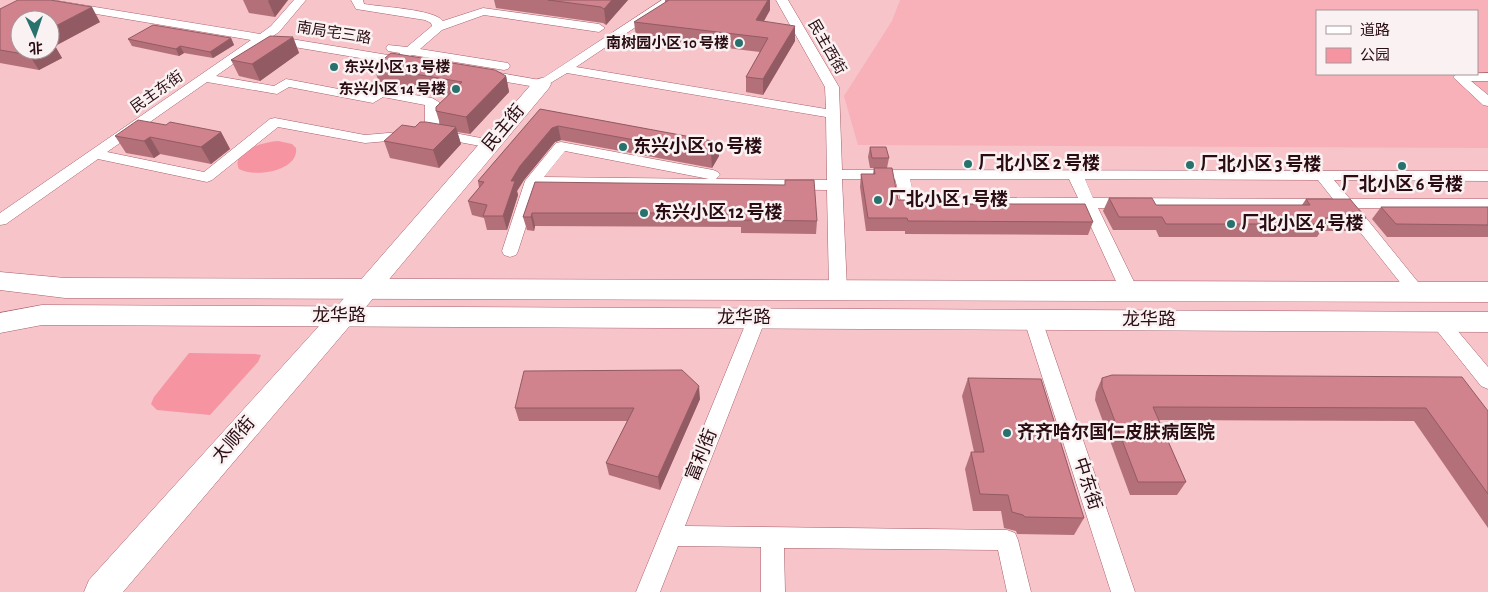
<svg xmlns="http://www.w3.org/2000/svg" width="1488" height="592" viewBox="0 0 1488 592" font-family="'Alegreya Sans','Noto Sans SC',sans-serif">
<style>
.built{fill:#f8b0b9;fill-rule:evenodd}
.green{fill:#f694a2}
.lines{fill:none;stroke-linecap:round;stroke-linejoin:round}
.street-casing{stroke:#a95f6a;stroke-width:1}
.secondary-casing{stroke:#a95f6a;stroke-width:1}
.primary-casing{stroke:#a95f6a;stroke-width:1}
.street{fill:#fff;fill-rule:evenodd}
.secondary{fill:#fff;fill-rule:evenodd}
.primary{fill:#fff;fill-rule:evenodd}
.wall{fill:#b37079}
.shaded-wall{fill:#925b63}
.building{fill:#d0828d;stroke:#925b63}
.poi-dot{fill:#28726e;stroke:#faf1f2;stroke-width:2}
.labels{text-anchor:middle;dominant-baseline:central;stroke-width:5;stroke-linejoin:round;paint-order:stroke}
.far-street-label{font-size:15px;fill:#2a0d13;stroke:#faf1f2}
.far-poi-label{font-size:15px;font-weight:bold;fill:#2a0d13;stroke:#faf1f2;text-anchor:end}
.street-label{font-size:18px;fill:#2a0d13;stroke:#faf1f2}
.poi-label{font-size:18px;font-weight:bold;fill:#2a0d13;stroke:#faf1f2;text-anchor:start}
</style>
<rect width="100%" height="100%" fill="#f6c4c9"/>
<path class="built" d="M900,0h588v148l-630,-3 -14,-49 48,-75zM1317,11h160v63h-160z"/>
<path class="green" d="M278,141l14,3 4,4c3,23 -42,30 -57,21 -9,-19 26,-27 39,-28z
M189,353l66,1 6,1 -3,7 -48,53 -53,-5 -6,-6 3,-7z"/>
<g class="lines">
<g class="street-casing">
<path id="street" d="M25,0h27l208,34 11,-8 23,-26h12l-27,32 -6,4 127,21v-4l-12,-2 -2,-3 2,-3 19,2 25,-21 -1,-3 -6,-3 -69,-11 -5,-9h12l1,4c16,3 70,5 79,17l40,-13 116,16 6,4 -6,4 -115,-17 -42,15 -22,19 88,14 2,3 -2,3 -4,1 -92,-15 -5,3 7,4 -6,4 -144,-24 -48,34 58,10 12,-7 84,16 10,-6 52,9 7,4v28l52,10 5,1 2,3 -2,3 -5,1 -64,-12 -2,-3v-28l-42,-8 -10,6 -84,-16 -12,7 -70,-12 -100,70 97,20 66,-53 5,-1 90,17 46,-4 5,1 2,3 -2,3 -5,1 -46,4 -87,-16 -66,53 -5,2 -109,-23 -92,65 -6,1v-12l251,-173 -220,-37z
M662,0h14l-100,67 250,42 -1,-22 -49,-87h12l51,87 3,83 646,1v10l-154,-1 16,19h138v10l-130,-1 64,79 3,4 -3,4 -6,2 -6,-2 -69,-87h-243l40,82 -3,4 -6,2 -6,-2 -3,-4 -38,-83h-175l-5,-2 -7,-26h-53l5,110 -3,4 -6,2 -6,-2 -3,-4 -2,-99 -288,-4 -21,65 -2,4 -6,2 -6,-2 -2,-4 23,-70 31,-38 5,-1 152,28 5,2 2,3 -4,4 111,1 -1,-63 -259,-44 -25,15 -59,-10 -6,-4 6,-4 57,10zM565,151l144,28 -165,-2zM910,179h159l9,19 -164,-1zM1085,179l233,1 15,19 -240,-1z
M1488,73v8h-17l17,14v11l-5,-1 -30,-28 4,-3z
M757,311l6,2 3,5 -81,208 322,4 8,3 3,7 13,52h-24l-9,-42 -214,-2 1,44h-24v-45l-83,-1 -18,46h-24l112,-274 3,-5z
M1033,313l6,2 3,5 93,272h-24l-87,-272 3,-5z
M1440,315l6,2 42,50v22l-7,-3 -47,-59 -3,-5 3,-5z"/>
</g>
<g class="secondary-casing">
<path id="secondary" d="M542,78l7,2 2,4 -2,4 -173,207 -253,297h-39l5,-12 269,-297 177,-203z"/>
</g>
<g class="primary-casing">
<path id="primary" d="M0,272l65,6 1423,4v20l-1423,-4 -65,-8z
M42,305l1446,7v20l-1446,-7 -42,8v-20z"/>
</g>
<use href="#street" class="street"/>
<use href="#secondary" class="secondary"/>
<use href="#primary" class="primary"/>
</g>
<path class="wall" d="M243,0h45l-13,17 -26,-4z
M494,0h134l-22,25 -3,-2 -107,-15z
M665,0h105v10l-6,11 31,20 -32,54 -17,-3v-15l14,-25 -124,-15 -2,-15 31,-19z
M0,9l100,13 -45,24 7,12 -23,12 -39,-7z
M293,37l6,16 -39,28 -21,-5 -8,-16z
M231,38l3,7 -21,13 -29,-5 -5,3 -47,-10 -4,-7z
M374,67l132,9 3,16 -39,42 -13,-2 4,12 -22,24 -49,-10 -6,-17 31,-14 25,-3 -4,-13 12,-16 -69,-12z
M540,109l178,33 1,14 -7,12 -151,-28 -6,2 -31,38 -7,11 1,4 -11,35h-20l-3,-12 -12,-3 -4,-14 11,-13 -1,-7z
M166,125l55,7 9,17 -19,15 -51,-10 -6,4 -28,-5 -11,-17z
M870,147l19,11 -2,10 11,32 8,4 187,18 -5,13 -183,-1v-3h-39l-6,-44 1,-13h12l1,-6h-4l-2,-11z
M535,182l282,39 -1,13 -75,-1v-6l-206,-1 -1,5 -7,-1 -4,-13z
M1109,198l47,7h146l4,-6 60,19 -9,13h-36l-4,6h-158l-3,-7h-43l-10,-19z
M1381,207h107v30h-101l-15,-18z
M968,378l116,140 -10,17 -57,-1 -1,-3 -12,-3 -3,-17h-28l-8,-42 6,-17h3l-12,-56z
M1102,378l386,33v117l-74,-107 -255,-1 27,62 -9,13h-47l-35,-95 1,-8z
M700,399l-40,91 -51,-15 -3,-12 21,-42h-108l-4,-13z"/>
<path class="shaded-wall" d="M269,0h19l-13,17 -7,-16z
M612,0h16l-22,25 -2,-16z
M768,0h2v10l-14,25v-15z
M92,7l8,15 -45,24 7,12 -23,12 -10,-15 10,-5h11v-21z
M795,26v15l-32,54v-16z
M293,37l6,16 -39,28 -8,-17z
M231,38l3,7 -21,13 -3,-6z
M180,46l4,7 -5,3 -3,-7z
M506,76l3,16 -39,42 -4,-17z
M558,126l3,14 -6,2 -31,38 -7,11 1,4 -11,35 -4,-14 8,-35 9,-15 32,-38z
M456,127l5,17 -22,24 -6,-18z
M221,132l9,17 -19,15 -10,-17z
M150,137l10,17 -6,4 -10,-17z
M718,142l1,14 -7,12 -1,-14z
M532,213l3,13 -1,5 -3,-14z
M699,386l1,13 -40,91 -2,-13z"/>
<path class="building" d="M18,0h32l42,7 -42,22v-9h-30v30h19l-10,5 -29,-5v-41z
M548,0h64l-8,9 -3,-2z
M669,0h99l-12,20 39,6 -32,53 -17,-2 22,-39 -134,-16z
M153,25l78,13 -21,14 -30,-6 -4,3 -48,-10z
M270,36l23,1 -41,27 -21,-4z
M391,53l104,17 11,6 -40,41 -30,-6v-4l26,-25 -88,-15z
M540,109l178,33 -7,12 -153,-28 -6,2 -32,38 -9,15h4l-12,35h-20l4,-11 -19,-4 16,-19 -6,-1z
M138,120l28,5 4,-3 51,10 -20,15 -51,-10 -6,4 -29,-5z
M420,122h6l30,5 -23,23 -49,-9 18,-16 13,2z
M870,147h16l3,11h-17z
M874,168h18l6,32h7l1,4h179l8,18 -185,-1 -1,-3h-39l-7,-44h14z
M785,180h29l3,41 -76,-1v-7h-209l-1,4h-8l12,-35 250,3z
M1109,198h43l4,7h154l-4,-6h44l16,19h-45l5,6h-160l-4,-7h-43z
M1381,207h107v18l-92,-1z
M682,370l17,16 -41,91 -52,-14 28,-55h-119l9,-37z
M1112,375l350,2 26,34v83l-62,-86 -273,-1 33,75h-48l-36,-95v-9z
M968,378l73,1 43,139 -59,-1 -2,-2 -11,-3 -4,-17 -28,-1 -9,-42h13z"/>
<g class="poi-dot">
<circle cx="739" cy="43" r="5"/>
<circle cx="334" cy="67" r="5"/>
<circle cx="456" cy="89" r="5"/>
<circle cx="623" cy="147" r="5"/>
<circle cx="968" cy="164" r="5"/>
<circle cx="1190" cy="165" r="5"/>
<circle cx="1402" cy="166" r="5"/>
<circle cx="878" cy="200" r="5"/>
<circle cx="644" cy="213" r="5"/>
<circle cx="1231" cy="224" r="5"/>
<circle cx="1007" cy="433" r="5"/>
</g>
<g class="labels">
<g class="far-street-label">
<text transform="translate(334 33) rotate(9)">南局宅三路</text>
<text transform="translate(827 47) rotate(60)">民主西街</text>
<text transform="translate(157 92) rotate(-35)">民主东街</text>
</g>
<g class="far-poi-label">
<text x="729" y="43">南树园小区 10 号楼</text>
<text x="344" y="67" text-anchor="start">东兴小区 13 号楼</text>
<text x="446" y="89">东兴小区 14 号楼</text>
</g>
<g class="street-label">
<text transform="translate(504 128) rotate(-50)">民主街</text>
<text x="339" y="316">龙华路</text>
<text x="744" y="318">龙华路</text>
<text x="1149" y="320">龙华路</text>
<text transform="translate(234 440) rotate(-49)">太顺街</text>
<text transform="translate(702 455) rotate(-68)">富利街</text>
<text transform="translate(1087 484) rotate(72)">中东街</text>
</g>
<g class="poi-label">
<text x="633" y="147">东兴小区 10 号楼</text>
<text x="978" y="164">厂北小区 2 号楼</text>
<text x="1200" y="165">厂北小区 3 号楼</text>
<text x="1402" y="185" text-anchor="middle">厂北小区 6 号楼</text>
<text x="888" y="200">厂北小区 1 号楼</text>
<text x="654" y="213">东兴小区 12 号楼</text>
<text x="1241" y="224">厂北小区 4 号楼</text>
<text x="1017" y="433">齐齐哈尔国仁皮肤病医院</text>
</g>
</g>
<rect x="1316" y="10" width="162" height="65" fill="#faf1f2" stroke="#a79699"/>
<rect x="1326" y="26" width="25" height="8" fill="#ffffff" stroke="#a79699"/>
<text x="1360" y="35" font-size="15" fill="#2a0d13">道路</text>
<rect x="1326" y="48" width="25" height="15" fill="#f694a2" stroke="#a79699"/>
<text x="1360" y="60" font-size="15" fill="#2a0d13">公园</text>
<g transform="translate(35 35) rotate(177)"><circle r="24" fill="#faf1f2" stroke="#a79699"/>
<path d="M0-4L9 19L0 12L-9 19Z" fill="#28726e"/>
<text y="-8" font-size="14" font-weight="bold" text-anchor="middle" fill="#2a0d13">北</text>
</g>
</svg>
